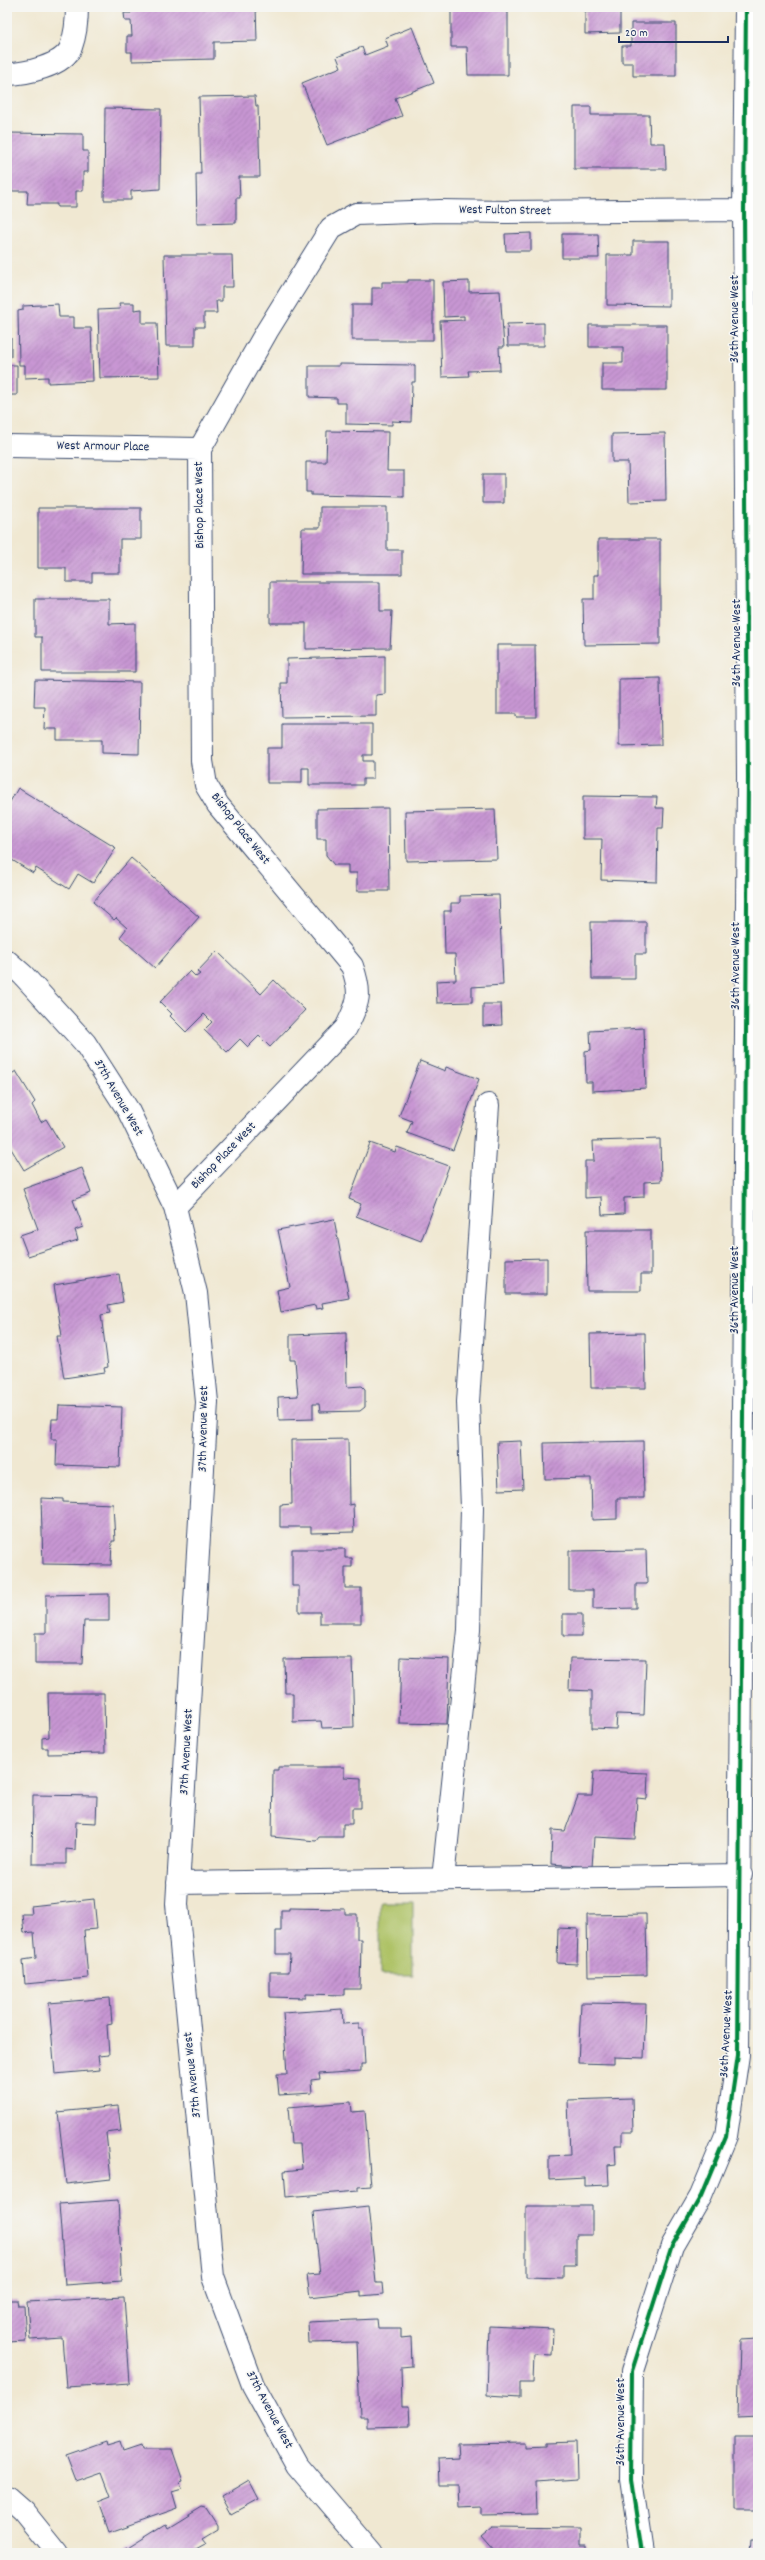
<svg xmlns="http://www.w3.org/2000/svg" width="765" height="2560" viewBox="0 0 765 2560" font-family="Dekko,sans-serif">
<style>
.green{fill:#aec266;stroke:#647862}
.building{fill:url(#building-hatch)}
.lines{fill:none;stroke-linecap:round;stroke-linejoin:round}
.minor-casing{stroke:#3b4b6f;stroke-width:24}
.minor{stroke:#fff;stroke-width:22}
.cycleway-casing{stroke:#f6f6f2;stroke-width:6}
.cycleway{stroke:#00873e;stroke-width:4}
.labels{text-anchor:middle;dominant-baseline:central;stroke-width:3;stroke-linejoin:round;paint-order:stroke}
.street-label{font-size:13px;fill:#1b2f5e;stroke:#f6f6f2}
</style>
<defs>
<pattern id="building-hatch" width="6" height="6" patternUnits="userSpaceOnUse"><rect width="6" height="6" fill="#c896d3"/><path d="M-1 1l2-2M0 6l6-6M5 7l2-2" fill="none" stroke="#a27bae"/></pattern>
</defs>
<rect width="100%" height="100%" fill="#f6f6f2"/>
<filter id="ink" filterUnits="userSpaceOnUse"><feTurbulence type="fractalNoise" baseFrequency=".025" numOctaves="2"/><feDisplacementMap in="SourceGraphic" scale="8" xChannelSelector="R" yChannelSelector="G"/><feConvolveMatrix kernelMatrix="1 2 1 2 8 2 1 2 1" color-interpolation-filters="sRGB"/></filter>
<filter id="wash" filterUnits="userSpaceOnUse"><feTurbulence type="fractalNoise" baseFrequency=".012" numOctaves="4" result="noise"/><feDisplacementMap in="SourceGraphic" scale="16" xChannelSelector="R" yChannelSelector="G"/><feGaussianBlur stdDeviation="0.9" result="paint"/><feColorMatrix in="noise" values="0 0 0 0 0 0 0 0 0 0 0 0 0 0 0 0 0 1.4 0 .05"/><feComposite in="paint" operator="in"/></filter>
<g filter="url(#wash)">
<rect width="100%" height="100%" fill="#f0e8d2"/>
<path class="green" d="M380,1902h33v73h-33z"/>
<g id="blocks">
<path class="building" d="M131,7h125l1,34 -43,1v17l-82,2v-9h-5v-16h5l-1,-15h-6l-1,-8h7z
M451,7h54v5h3v63h-40l-1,-28h-16z
M620,10v23l-35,1v-23z
M631,23h45v53h-43v-13h-11v-17h9z
M412,27l22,56 -39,15 7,18 -75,29 -25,-62 39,-16 -4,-10 25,-10 3,8 23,-9 -3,-8z
M255,96l1,10h2l2,71h-21l1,21h-4v25l-39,1 -1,-50h5l-2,-77z
M574,107h17v8h58l1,28h15l1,26h-92z
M105,108l56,1 -1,80 -29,2v9h-27z
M7,133l76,1v17h5v21h-5v19h-7v16h-19v-3h-30l1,-13h-21z
M531,233v18h-25l-1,-17z
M562,234h36l1,24h-37z
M633,241h36v65l-62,-1v-50h26z
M164,255h68l1,32h-11v14h-6l1,12h-13v14h-9v19h-29z
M408,280h25v60h-81v-35h20v-17h10v-6h26z
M469,281v11l31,-1 4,56h-5l1,23 -32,1 1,5 -27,1 -2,-56 24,-1v-4l-20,1 -1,-35z
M119,303h15v7l8,-1v14h15l2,54 -59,1 -2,-68 22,-1z
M58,304l1,13h15v11h17l2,53 -45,2v-6l-23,1v-13h-6l-1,-54 5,-1v-4z
M544,323v23h-36l-1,-22z
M589,325h78v65h-65v-27h21v-16h-34z
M7,338h4v19h-4z
M339,364l76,1v17h-3l-1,40 -19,-1v4l-46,-1v-21h-9v-5l-28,-1v-31h30z
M7,365h10v30h-10z
M327,431l61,1 -1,39h17v26l-93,-2v-3h-5v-30h20z
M665,433l1,68 -37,1 -1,-40h-16v-28z
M483,474h21v29h-21z
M320,507h67v43h15v24h-101l1,-46h18z
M38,508h103v31h-21v34h-28v9h-26v-14h-28z
M598,539h62v105l-76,1 -1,-46h11v-24h4z
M270,582h110v29h12l-2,37 -84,1v-26h-36z
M35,599h74v25l26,-1v49h-93v-35h-7z
M497,645h38l1,72h-20v-3h-19z
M385,656v38l-9,1v21l-94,1 -1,-34h6v-24z
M660,678l1,67 -42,1v-67z
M35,680l105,2 -1,72 -37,-1v-13h-45v-11h-13l1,-22h-11z
M282,724h90v31h-9v6h10v18h-10v6h-54v-17h-7v15h-35v-35h15z
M18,788l98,60 -23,35 -15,-9 -9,15 -33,-21 -3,5 -26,-16v-50z
M583,796l74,1 -1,11h8l-1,20h-5l-1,54 -56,-2 1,-41h-19z
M388,808l1,83h-32v-18h-9v-8h-14l-8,-10v-16h-9v-30z
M495,809l2,50 -91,2 -1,-50z
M131,858l68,59 -44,51 -35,-31 7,-9 -11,-10 -2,2 -21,-18z
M499,895l4,90 -31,2v15l-35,1 -1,-22 20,-1 -1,-26h-10l-1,-43h7v-8h9v-7z
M591,922h55v32h-11v25h-43z
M217,951l44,43 13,-14 31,30 -35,37 -11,-11 -11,11 -8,-8 -13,13 -23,-22 8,-8 -8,-8 -18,18 -16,-16 2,-2 -12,-12 30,-31 6,6 4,-3 -3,-2z
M483,1004h18l1,21 -19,1z
M644,1028l2,60 -54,3v-9h-6l-1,-31 6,-1 -1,-19z
M420,1061l25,10 1,-4 33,12 -26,71 -46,-17 5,-12 -13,-5z
M16,1071l19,31 -3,3 9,17 5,-3 17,28 -39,23 -17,-28v-65z
M660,1139l1,42 -17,1v15l-20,1v16l-22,1 -1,-18 -16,1v-37h9l-1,-20z
M370,1143l25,9 2,-5 52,19 -28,75 -65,-25 5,-12 -12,-5z
M82,1168l9,25 -18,7 10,27 -8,3 3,10 -50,16 -8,-21 18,-6 -15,-40z
M334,1219l15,79 -27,5 1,5 -7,1 -1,-4 -34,7 -4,-22 13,-3 -12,-57z
M586,1230h65v44h-10v17h-54z
M547,1258v36h-41v-35z
M119,1274l4,28 -15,3 2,8 -9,2 7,52 -4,1 1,4 -41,6 -7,-42h5l-8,-51z
M346,1333l1,54 15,-1 3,3v18l-5,4 -40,1 -1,-8h-6v15l-34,1 -1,-23 20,-1 -3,-36h-5v-25z
M645,1333l1,55h-55l-1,-54z
M59,1405l63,2 -2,60 -64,-2 1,-26h-6l1,-20h6z
M348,1439l1,66 4,-1 1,28 -43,1v-6h-31v-22l12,-1 -1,-64z
M521,1441l2,48 -24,1 -2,-48z
M643,1441l1,57h-27v21l-25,1 -1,-42 -46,1 -1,-36z
M41,1498l22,1v3l50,2 2,37h-3l-1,24 -68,-1z
M292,1549h53v9h7v9h-7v21h16v35h-41v-11h-21v-26h-7z
M646,1550l1,34h-11v24l-43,1v-19h-24v-39z
M109,1594v27h-25l-2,43h-47v-31h11v-38z
M563,1614h19v22h-19z
M401,1657l48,2 -2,65 -48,-1z
M338,1658v1h14l2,68 -32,1 -1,-7 -28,1v-29h-8l-1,-34z
M570,1658l76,1 -2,56 -27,-1 -1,15 -24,-1v-37l-23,-1z
M48,1693h56l1,60 -57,1v-6h-6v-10l7,-1z
M278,1767h66v10l17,1v30h-9v16h-9v13h-24l-3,4 -44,-4 1,-67h5z
M594,1771l54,2 -1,26 -10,-1 -2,41 -41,-2 -2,30 -41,-3 1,-34 13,1 13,-35h14z
M33,1795l64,1 -1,27 -20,-1 -1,28 -9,-1v15h-34z
M94,1899l3,30 -13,1 4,48 -63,6 -2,-24 13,-2 -2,-26 -10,1 -2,-19h10l-1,-8z
M289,1908l56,1v5h12v25h4l-1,50h-16v6l-38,-1v4l-36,-1v-25h19l1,-18h-14v-23h5v-21h8z
M646,1914l1,61 -59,1 -1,-61z
M558,1928l20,1 -1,35 -20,-1z
M110,1998l2,26 -5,1 2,30 -11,1 2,14 -45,4 -6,-71z
M581,2003l65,1 -2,54 -30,-1v7l-36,-1z
M342,2009l1,15 16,-1v6h4l2,35h-4v7l-42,3 1,5 -9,1 1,13 -33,2 -2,-21h10l-4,-61z
M632,2098l1,34h-11v13h-7l1,19 -8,1 1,20 -24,1v-8l-36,2v-24l21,-1 -2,-55z
M351,2102l1,10 13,-1 6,75 -13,1v4l-72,6 -2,-26 18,-2 -2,-25h-9l-3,-37z
M118,2106l3,25 -15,2 5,46 -45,5 -8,-72z
M118,2200l4,81 -57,4 -6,-81z
M368,2206l8,77h6l1,11 -22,2v-5l-51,6 -3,-22 13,-1 -7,-62z
M526,2206h66v29h-16v30h-13v13l-37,-1z
M124,2297l6,86 -64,4 -4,-49 -32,2 -3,-38z
M7,2300h10l1,6h6l2,35 -19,1z
M377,2319l1,9h23v10l10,-1 1,29 -11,1 1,39h7l1,20 -43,1v-10h-7l-3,-75 -48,1 -1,-21z
M489,2326l64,3 -1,26 -18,-1 -1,29h-13v14l-33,-2z
M758,2339v77l-20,1 2,-77z
M735,2437h23v73h-23z
M106,2441l1,4 13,-4 3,10 18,-6 1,4h30l11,32 -3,1 2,6 -10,3 5,17 -68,24 -11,-31 13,-5 -9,-24 -26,9 -10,-26z
M576,2442l1,37 -41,3 1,31 -56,1v-7l-21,1 -1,-23h-20l-1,-25 20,-1 -1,-15 69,-1v4l20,-1v-3z
M249,2480l10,19 -27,15 -10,-18z
M202,2507l4,1 11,17v4l-15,9 4,5 -11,6 2,4h-73l-1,-2 43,-27 2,4z
M492,2527l88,1v18h7v7h-93l-14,-16z
M751,2539h7v14h-8z"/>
</g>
</g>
<g filter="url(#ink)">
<use href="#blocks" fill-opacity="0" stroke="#3b4b6f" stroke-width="1"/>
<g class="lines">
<g class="minor-casing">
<path id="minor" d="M7,74c17,0 57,-8 64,-27 4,-11 6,-28 6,-40
M7,446l193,3
M7,961l16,14 62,68 43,67 47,97 21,86 11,109 -30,502 36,373 40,108 44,80 75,88
M175,1207l171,-179c13,-26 16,-34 6,-62l-134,-161 -12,-20 -4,-24 -2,-312 67,-118 64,-103 25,-14 84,-3 66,1 238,-2
M443,1879l26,-249 3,-122 -4,-106 20,-297
M178,1883l563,-8
M7,2497l16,14 34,42
M642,2553l-11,-73 1,-109 40,-125 29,-50 25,-60 12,-81 10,-1278 -4,-567 2,-203"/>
</g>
<use href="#minor" class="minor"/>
<g class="cycleway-casing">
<path id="cycleway" d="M642,2553l-11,-73 1,-109 40,-125 29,-50 25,-60 12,-81 10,-1278 -4,-567 2,-203"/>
</g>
<use href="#cycleway" class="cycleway"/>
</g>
</g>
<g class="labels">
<g class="street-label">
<text transform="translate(505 211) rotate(1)">West Fulton Street</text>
<text transform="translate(735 319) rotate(-90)">36th Avenue West</text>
<text transform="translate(103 447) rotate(1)">West Armour Place</text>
<text transform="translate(200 505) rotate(-91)">Bishop Place West</text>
<text transform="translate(737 643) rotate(-90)">36th Avenue West</text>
<text transform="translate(240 829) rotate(52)">Bishop Place West</text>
<text transform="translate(736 966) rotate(-90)">36th Avenue West</text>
<text transform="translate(118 1098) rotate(60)">37th Avenue West</text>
<text transform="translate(224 1156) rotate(-46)">Bishop Place West</text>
<text transform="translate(735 1290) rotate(-90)">36th Avenue West</text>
<text transform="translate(204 1429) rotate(-89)">37th Avenue West</text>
<text transform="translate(187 1752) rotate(-87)">37th Avenue West</text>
<text transform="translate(727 2034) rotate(-87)">36th Avenue West</text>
<text transform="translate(193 2075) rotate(-96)">37th Avenue West</text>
<text transform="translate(269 2410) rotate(62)">37th Avenue West</text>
<text transform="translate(621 2422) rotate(-90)">36th Avenue West</text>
</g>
</g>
<rect width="765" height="2560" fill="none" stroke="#f6f6f2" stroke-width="24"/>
<path d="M619 36v6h109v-6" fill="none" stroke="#1b2f5e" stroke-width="2"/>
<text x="625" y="36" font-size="12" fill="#1b2f5e" stroke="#f6f6f2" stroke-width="3" paint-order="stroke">20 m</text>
</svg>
